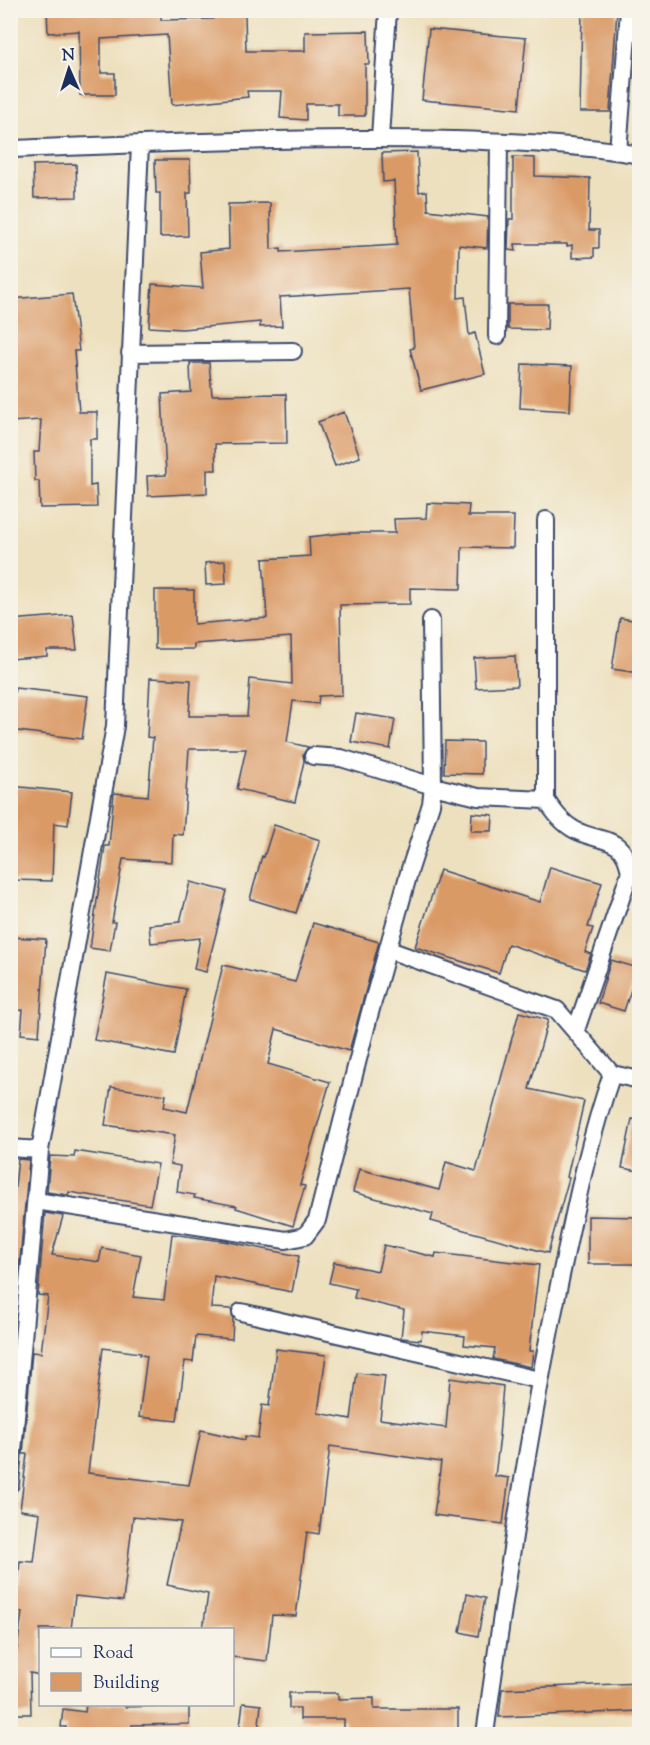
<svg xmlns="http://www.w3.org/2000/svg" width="650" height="1745" viewBox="0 0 650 1745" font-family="'Sorts Mill Goudy',serif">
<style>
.building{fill:#da9a66}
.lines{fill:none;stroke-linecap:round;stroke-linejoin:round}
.minor-casing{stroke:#3a4a6c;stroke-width:20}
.minor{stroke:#fff;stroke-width:16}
</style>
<rect width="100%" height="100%" fill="#f7f3e8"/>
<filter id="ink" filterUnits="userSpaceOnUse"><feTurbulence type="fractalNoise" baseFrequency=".0167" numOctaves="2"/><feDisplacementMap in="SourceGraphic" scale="12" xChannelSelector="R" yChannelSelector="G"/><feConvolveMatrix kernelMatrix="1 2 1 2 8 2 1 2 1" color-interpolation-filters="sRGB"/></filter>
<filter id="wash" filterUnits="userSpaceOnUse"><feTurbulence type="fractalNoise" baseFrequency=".008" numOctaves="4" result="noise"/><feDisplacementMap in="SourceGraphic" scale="24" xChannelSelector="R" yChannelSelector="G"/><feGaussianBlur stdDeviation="1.35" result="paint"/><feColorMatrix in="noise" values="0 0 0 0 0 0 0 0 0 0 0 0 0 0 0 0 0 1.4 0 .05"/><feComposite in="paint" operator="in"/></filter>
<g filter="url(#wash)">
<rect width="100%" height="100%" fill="#ede0be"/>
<g id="blocks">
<path class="building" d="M47,10h114v10l52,-1v-3l32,-1 1,36h59v-19l63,-1 1,33h-4v52h-27v-12h-32v16l-26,-2 2,-27h-35l1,6 -76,8 -5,-70 -66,4v34h14v22h-35l-1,-64 -31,2z
M582,10h35l-7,102h-30z
M429,29l97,9 -7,71 -97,-9z
M417,152l2,40 8,-1 1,19 60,7 -1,31 -28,-3 -1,53 7,-1 4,38 6,-2 10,41 -64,16 -11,-41 4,-1 -5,-59 -129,8 2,29 -22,1v-5l-78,7 -33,-2 3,-43 51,4 -3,-36 29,-3 -1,-45 42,-1 1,46 10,-1v4l116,-7 -3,-64 -11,1 -1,-29z
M513,157l22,1v18l55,2 -1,52h10v18h-5v9l-22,1v-13l-5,1v-2h-52l1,7 -8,-1 1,-31h4z
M155,160h35l1,33h-4l1,43 -28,1v-44h-4z
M76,164l1,33 -43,1 -1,-33z
M72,294l7,57h-5l5,61h18v27h-7v47l6,-1 1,22 -57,1 -1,-27h-4l-1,-29h5l2,-32 -31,2v-123z
M508,304h40l-1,26 -39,-1z
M190,363h19l3,32 74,-1 1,49 -72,1 1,26h-9v23l-59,3 -1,-20 19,-1 -4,-81 29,-2z
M522,364l50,2 -2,45 -50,-3z
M344,412l16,45 -25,9 -17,-44z
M427,503l42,2 -1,11h46l-1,32 -51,-1 -1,42 -51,-1v16l-70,1 2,90 -23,1 -1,8 -25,-3 -6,41 21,5 -5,8 1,6 -9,41 -58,-13 9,-40h-57l-6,86 -10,-1 -1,28 -49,-3 -11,63h3l-5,29 -20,-3 15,-102h4l5,-53 34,3 5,-58 -6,-1 3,-59 41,2 -2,36h58l3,-37 42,5 -1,-47 -97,7v5h-39v-59h39v34l73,-6 -4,-59 47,-3 -1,-19 35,-4h51l-1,-14 32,-1z
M225,561l1,23 -20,1 -1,-22z
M73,615l4,35h-30v6l-37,3v-39z
M620,618l19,3v52l-27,-4z
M515,656l2,30 -41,2 -2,-30z
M15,688l73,8 -6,43 -72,-9z
M356,713l39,6 -5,30 -39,-7z
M445,741l37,1v32l-38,-1z
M10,786l62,6 -4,33 -14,-2 -2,58 -42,-1z
M472,813l21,2 -1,16h-21z
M274,825l46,15 -24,73 -46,-14 12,-43 2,1z
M550,867l52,16 -14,44 5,1 -8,24 6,2 -6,16 -77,-26 -9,29 -84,-26 25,-77 100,32z
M190,882l37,9 -21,81 -12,-3 6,-31 -49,5 -2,-18 31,-3z
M313,923l66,19 -30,109 -73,-22 -8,35 62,18 -30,103 5,1 -12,40 -57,-18 1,-2 -43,-8 1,-3 -18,-3 3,-26 -10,-2 5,-29 -70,-10 6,-38 55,8 -2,12 23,5 36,-147 72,17z
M10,937l36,2 -7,97 -18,-2 2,-24 -13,1z
M611,960l27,8 -14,43 -26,-8z
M107,974l79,15 -12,66 -80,-15z
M519,1012l29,8 -19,69 55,12 -17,76 2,1 -21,75 -117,-32 2,-7 -80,-22 6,-23 80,21 7,-28 30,9z
M632,1119l7,1v51l-17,-3z
M75,1151l83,13 -8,41 -81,-13 -1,3 -21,-3 3,-36 24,1z
M18,1159l11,1 -12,132 -7,-1v-59z
M45,1213l18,3 -11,39 47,7 3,-14 39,7 -8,42 31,3 8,-66 57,8 70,14 -7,36 -78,-16 -3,32 20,1 2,10 -1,20 -36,-3 -3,26 -8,-1 -8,60 -38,-4 8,-61 -7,-1 1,-2 -38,-5 -15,125 101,12 12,-55 44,10v-4l13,2 4,-33 7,1 7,-57 50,6 -8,58 33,6 6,-46 28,3 -5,43 66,9 4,-50 53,8 -4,50h1l-5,40 14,2 -6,46 -69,-9 7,-53 -111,-16 -11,88 -12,-2 -11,84 -24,-1 -5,46 -35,-4v-28h-29l5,-35 -41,-9 14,-63 -48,-5 -10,84 -48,-5 -4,33h-31v46l-10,-2 1,41h-21v-65l7,1 5,-38 -12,-1v-31l8,1 2,-20 14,1 6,-49 -20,-3 7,-56h-4l9,-102 9,1 7,-57 -10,-1z
M588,1216l51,1v47h-51z
M384,1245l51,12 1,-4 103,12 -10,86h4l-2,16 -38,-8 2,-11 -31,-3 1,-9 -43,-5 -1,9 -20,-2 3,-28 -50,-12 2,-9 -27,-6 5,-21 44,9z
M467,1594l18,4 -7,38 -18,-4z
M639,1683v28l-140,6 3,-28z
M289,1693h49v6l36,-1v11h84v25h-114v-15h-44v-11h-11z
M243,1703l18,2 -3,29h-19z
M86,1704h39v3l64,-2v19l-57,1 -1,9 -19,-2v2h-47l1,-7h-5l2,-18 22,3z"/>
</g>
</g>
<g filter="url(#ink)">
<use href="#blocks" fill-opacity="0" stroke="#3a4a6c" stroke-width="1.5"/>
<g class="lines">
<g class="minor-casing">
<path id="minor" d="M380,138l8,-128
M10,149c148,-5 296,-13 443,-9 62,2 126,4 187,15
M618,151l11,-141
M497,336l2,-194
M130,353l163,-2
M546,520v280c8,12 16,23 29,30 27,14 48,4 55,42l-54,158
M313,756l28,2 92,28 45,11 68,3
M389,950l168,60 55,64
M10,1148l30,2
M36,1201l250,39 19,-4 12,-16 52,-204 41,-147 21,-65 2,-18 -2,-166
M241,1312l298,68
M10,1484l30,-334 75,-424 25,-582
M485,1734c21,-150 43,-300 74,-449 15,-71 29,-143 53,-211l28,6"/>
</g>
<use href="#minor" class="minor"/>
</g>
</g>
<rect width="650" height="1745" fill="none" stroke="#f7f3e8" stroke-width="36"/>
<rect x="39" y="1628" width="195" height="78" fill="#f7f3e8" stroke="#9fa5b1" stroke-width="1.5"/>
<rect x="51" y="1648" width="30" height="9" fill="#ffffff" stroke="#9fa5b1" stroke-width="1.5"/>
<text x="93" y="1658" font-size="18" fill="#1b2f5e">Road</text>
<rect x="51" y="1673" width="30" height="18" fill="#da9a66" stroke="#9fa5b1" stroke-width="1.5"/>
<text x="93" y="1688" font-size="18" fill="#1b2f5e">Building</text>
<g transform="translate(69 69) rotate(357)" stroke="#f7f3e8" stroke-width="4.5" paint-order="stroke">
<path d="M0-4.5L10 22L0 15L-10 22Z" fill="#1b2f5e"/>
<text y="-9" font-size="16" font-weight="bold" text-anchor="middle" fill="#1b2f5e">N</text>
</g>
</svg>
